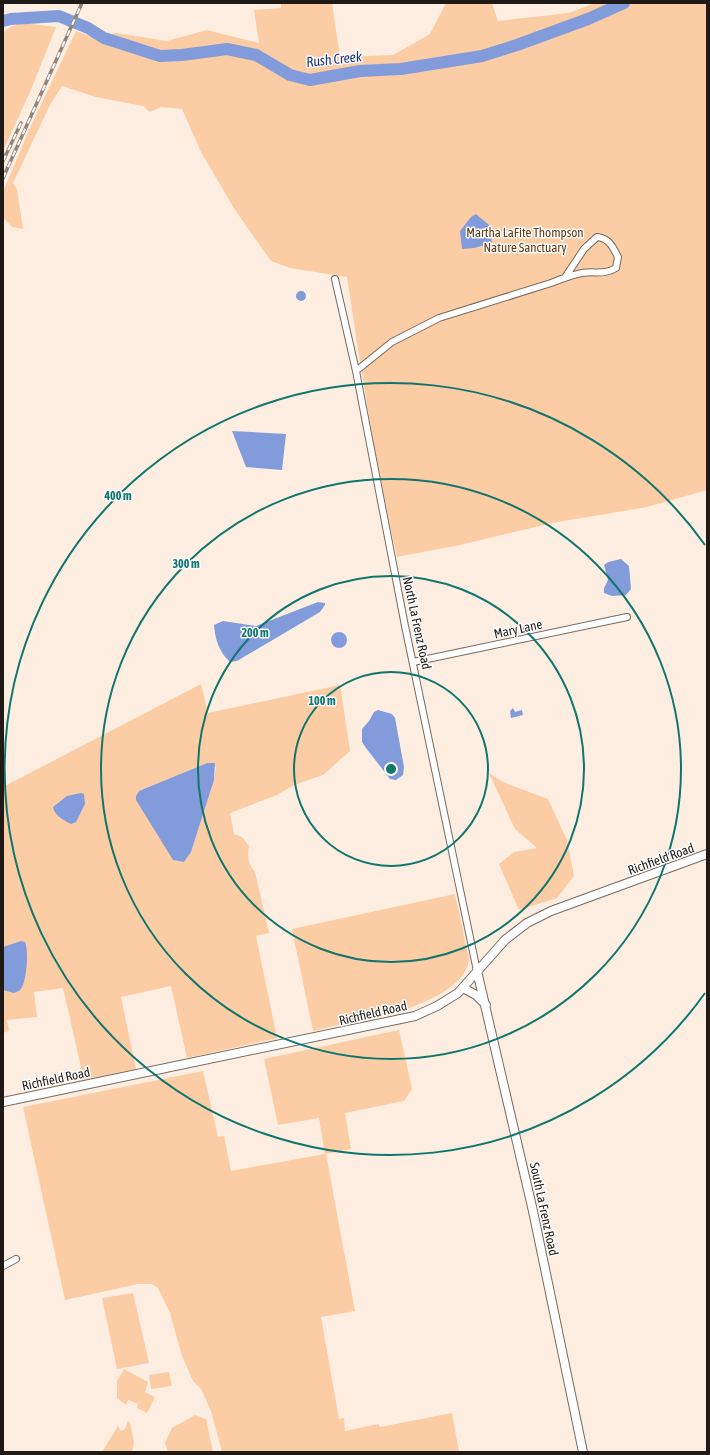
<svg xmlns="http://www.w3.org/2000/svg" width="710" height="1455" viewBox="0 0 710 1455" font-family="'Asap Condensed',sans-serif">
<style>
.green{fill:#fccca4;fill-rule:evenodd}
.water{fill:#829cdb}
.lines{fill:none;stroke-linecap:round;stroke-linejoin:round}
.river{stroke:#829cdb;stroke-width:12}
.street-casing{stroke:#776a5f;stroke-width:8}
.secondary-casing{stroke:#776a5f;stroke-width:10}
.street{stroke:#fff;stroke-width:6}
.secondary{stroke:#fff;stroke-width:8}
.rail-casing{stroke:#8f857c;stroke-width:3.5}
.rail{stroke:#fefefe;stroke-width:2;stroke-dasharray:6;stroke-linecap:butt}
.ring{fill:none;stroke:#0f766e;stroke-width:2}
.labels{text-anchor:middle;dominant-baseline:central;stroke-width:3;stroke-linejoin:round;paint-order:stroke}
.park-label{font-size:13px;fill:#623b13;stroke:#fefefe}
.street-label{font-size:13px;fill:#1f1a15;stroke:#fefefe}
.water-label{font-size:14px;font-style:italic;fill:#1d347d;stroke:#fefefe}
.centre{fill:#0f766e;stroke:#fefefe;stroke-width:2}
.ring-label{font-size:12px;text-anchor:middle;font-weight:bold;fill:#0f766e;stroke:#fefefe;stroke-width:3;stroke-linejoin:round;paint-order:stroke}
</style>
<rect width="100%" height="100%" fill="#feeee1"/>
<path class="green" d="M281,3h51l8,54 53,-2 37,-21 16,-31h46l6,18 71,-8 26,-10h112v487l-60,17 -95,16 -92,22 -63,12c-21,-93 -36,-186 -50,-280l-57,-9 -19,-7 -36,-51 -34,-58 -19,-43 -21,-2 -11,5 -7,-6 -47,-9 -34,-11 -12,19 -37,78 4,6 6,40 -11,-2 -9,-10v-25l26,-62 47,-99 21,8 19,-6 51,8 40,-11 52,13 -5,-33 27,-2z
M24,23l32,4 -26,65 -27,59v-119l9,-6z
M201,684l7,29 132,-28 10,66 -27,24 -29,10 -17,10 -47,18 4,21 8,3 7,9c-2,11 -1,17 6,26l14,61 -13,3 21,102 -90,20 -16,-72 -50,11 15,72 -52,11 -21,-92 -29,4 3,25 -30,3 2,11 -6,2v-246zM207,763h5l4,4 -2,13 -23,72 -7,10 -11,-2 -37,-64 3,-5z
M489,773l14,9 45,17 19,41 7,36 -17,22 -38,12 -20,-46 15,-12 23,-4 -22,-19z
M455,894l14,65c-2,26 -42,43 -63,50l-93,22 -21,-102z
M399,1030l13,59 -8,12 -59,12 6,36 -25,5 29,157 -34,6 18,102 5,-1 1,13 33,-7 2,3 72,-14 7,39h-237l-11,-41 -10,-22 -8,-8 -11,-25 -12,-43 -12,-25 -6,-4h-14l-73,16 -42,-193 180,-36 15,66 6,-1 7,35 94,-17 -6,-36 -41,7 -14,-66z
M133,1293l16,70 -32,6 -15,-71z
M124,1369l24,13 -3,10 10,5 -8,16 -10,-5 1,-4 -10,-4 -2,5 -9,-7v-17z
M169,1372l3,14 -21,3 -2,-14z
M195,1415l11,4 7,33h-45l-3,-9 7,-15z
M128,1421l2,2 4,19 -2,10h-30l16,-26 3,5 4,-2z"/>
<path class="water" d="M476,214l13,11 3,18 -18,5 -12,1 -2,-18 11,-14z
M296 296a5 5 0 1 1 10 0a5 5 0 1 1-10 0Z
M232,431l54,3 -4,36 -36,-3z
M621,559l8,7 2,23 -5,6 -14,1 -8,-3v-5l4,-8 -4,-15 4,-3z
M318,602l7,1v2l-5,7 -83,49 -7,1c-11,-10 -15,-23 -16,-37l9,-4 33,5z
M331 640a8 8 0 1 1 16 0a8 8 0 1 1-16 0Z
M513,708l2,4 7,-2 1,5 -12,3 -1,-7z
M378,710l14,4 3,4 9,49 -1,8 -7,5 -6,-1 -24,-31 -4,-6v-13l7,-8 5,-9z
M207,763h8l-1,17 -23,72 -7,10 -11,-2 -37,-60v-4l3,-5z
M81,793l3,1 1,10 -9,18 -5,2c-8,-4 -17,-9 -18,-17l14,-11z
M21,941l4,1c4,8 2,44 -6,49l-5,2 -11,-3v-43z"/>
<g class="lines">
<path class="river" d="M3,21l8,-2 48,-3 29,12 16,10 56,18 22,-1 45,-6 29,6 34,20 20,5 50,-9 41,-2 81,-13 35,-11 71,-26 36,-16"/>
<g class="street-casing">
<path id="street" d="M335,279l21,92 49,255 72,345
M356,371l36,-29 47,-24 112,-35c10,-4 20,-8 31,-10 12,-2 23,2 34,-5l2,-11c-5,-10 -9,-19 -21,-20l-13,12 -18,27
M413,662l214,-45
M3,1266l13,-7"/>
</g>
<g class="secondary-casing">
<path id="secondary" d="M477,971l56,240 50,241
M463,988l13,7 10,10
M3,1102l412,-86 22,-10 21,-13 47,-53 22,-17 24,-12 156,-57"/>
</g>
<use href="#street" class="street"/>
<use href="#secondary" class="secondary"/>
<g class="rail-casing">
<path id="rail" d="M3,161l18,-38
M3,178l79,-175"/>
</g>
<use href="#rail" class="rail"/>
</g>
<g class="ring">
<circle cx="391" cy="769" r="97"/>
<circle cx="391" cy="769" r="193"/>
<circle cx="391" cy="769" r="290"/>
<path d="M705 993A386 386 0 1 1 705 545"/>
</g>
<g class="labels">
<g class="park-label">
<text x="525" y="232">Martha LaFite Thompson<tspan x="525" dy="15">Nature Sanctuary</tspan></text>
</g>
<g class="street-label">
<text transform="translate(417 623) rotate(78)">North La Frenz Road</text>
<text transform="translate(518 629) rotate(-12)">Mary Lane</text>
<text transform="translate(661 859) rotate(-20)">Richfield Road</text>
<text transform="translate(373 1013) rotate(-13)">Richfield Road</text>
<text transform="translate(56 1079) rotate(-12)">Richfield Road</text>
<text transform="translate(544 1209) rotate(78)">South La Frenz Road</text>
</g>
<g class="water-label">
<text transform="translate(334 59) rotate(-6)">Rush Creek</text>
</g>
</g>
<circle cx="391" cy="769" r="6" class="centre"/>
<g class="ring-label">
<text x="118" y="500">400 m</text>
<text x="186" y="568">300 m</text>
<text x="255" y="637">200 m</text>
<text x="322" y="705">100 m</text>
</g>
<rect width="710" height="1455" fill="none" stroke="#1f1a15" stroke-width="8"/>
</svg>
